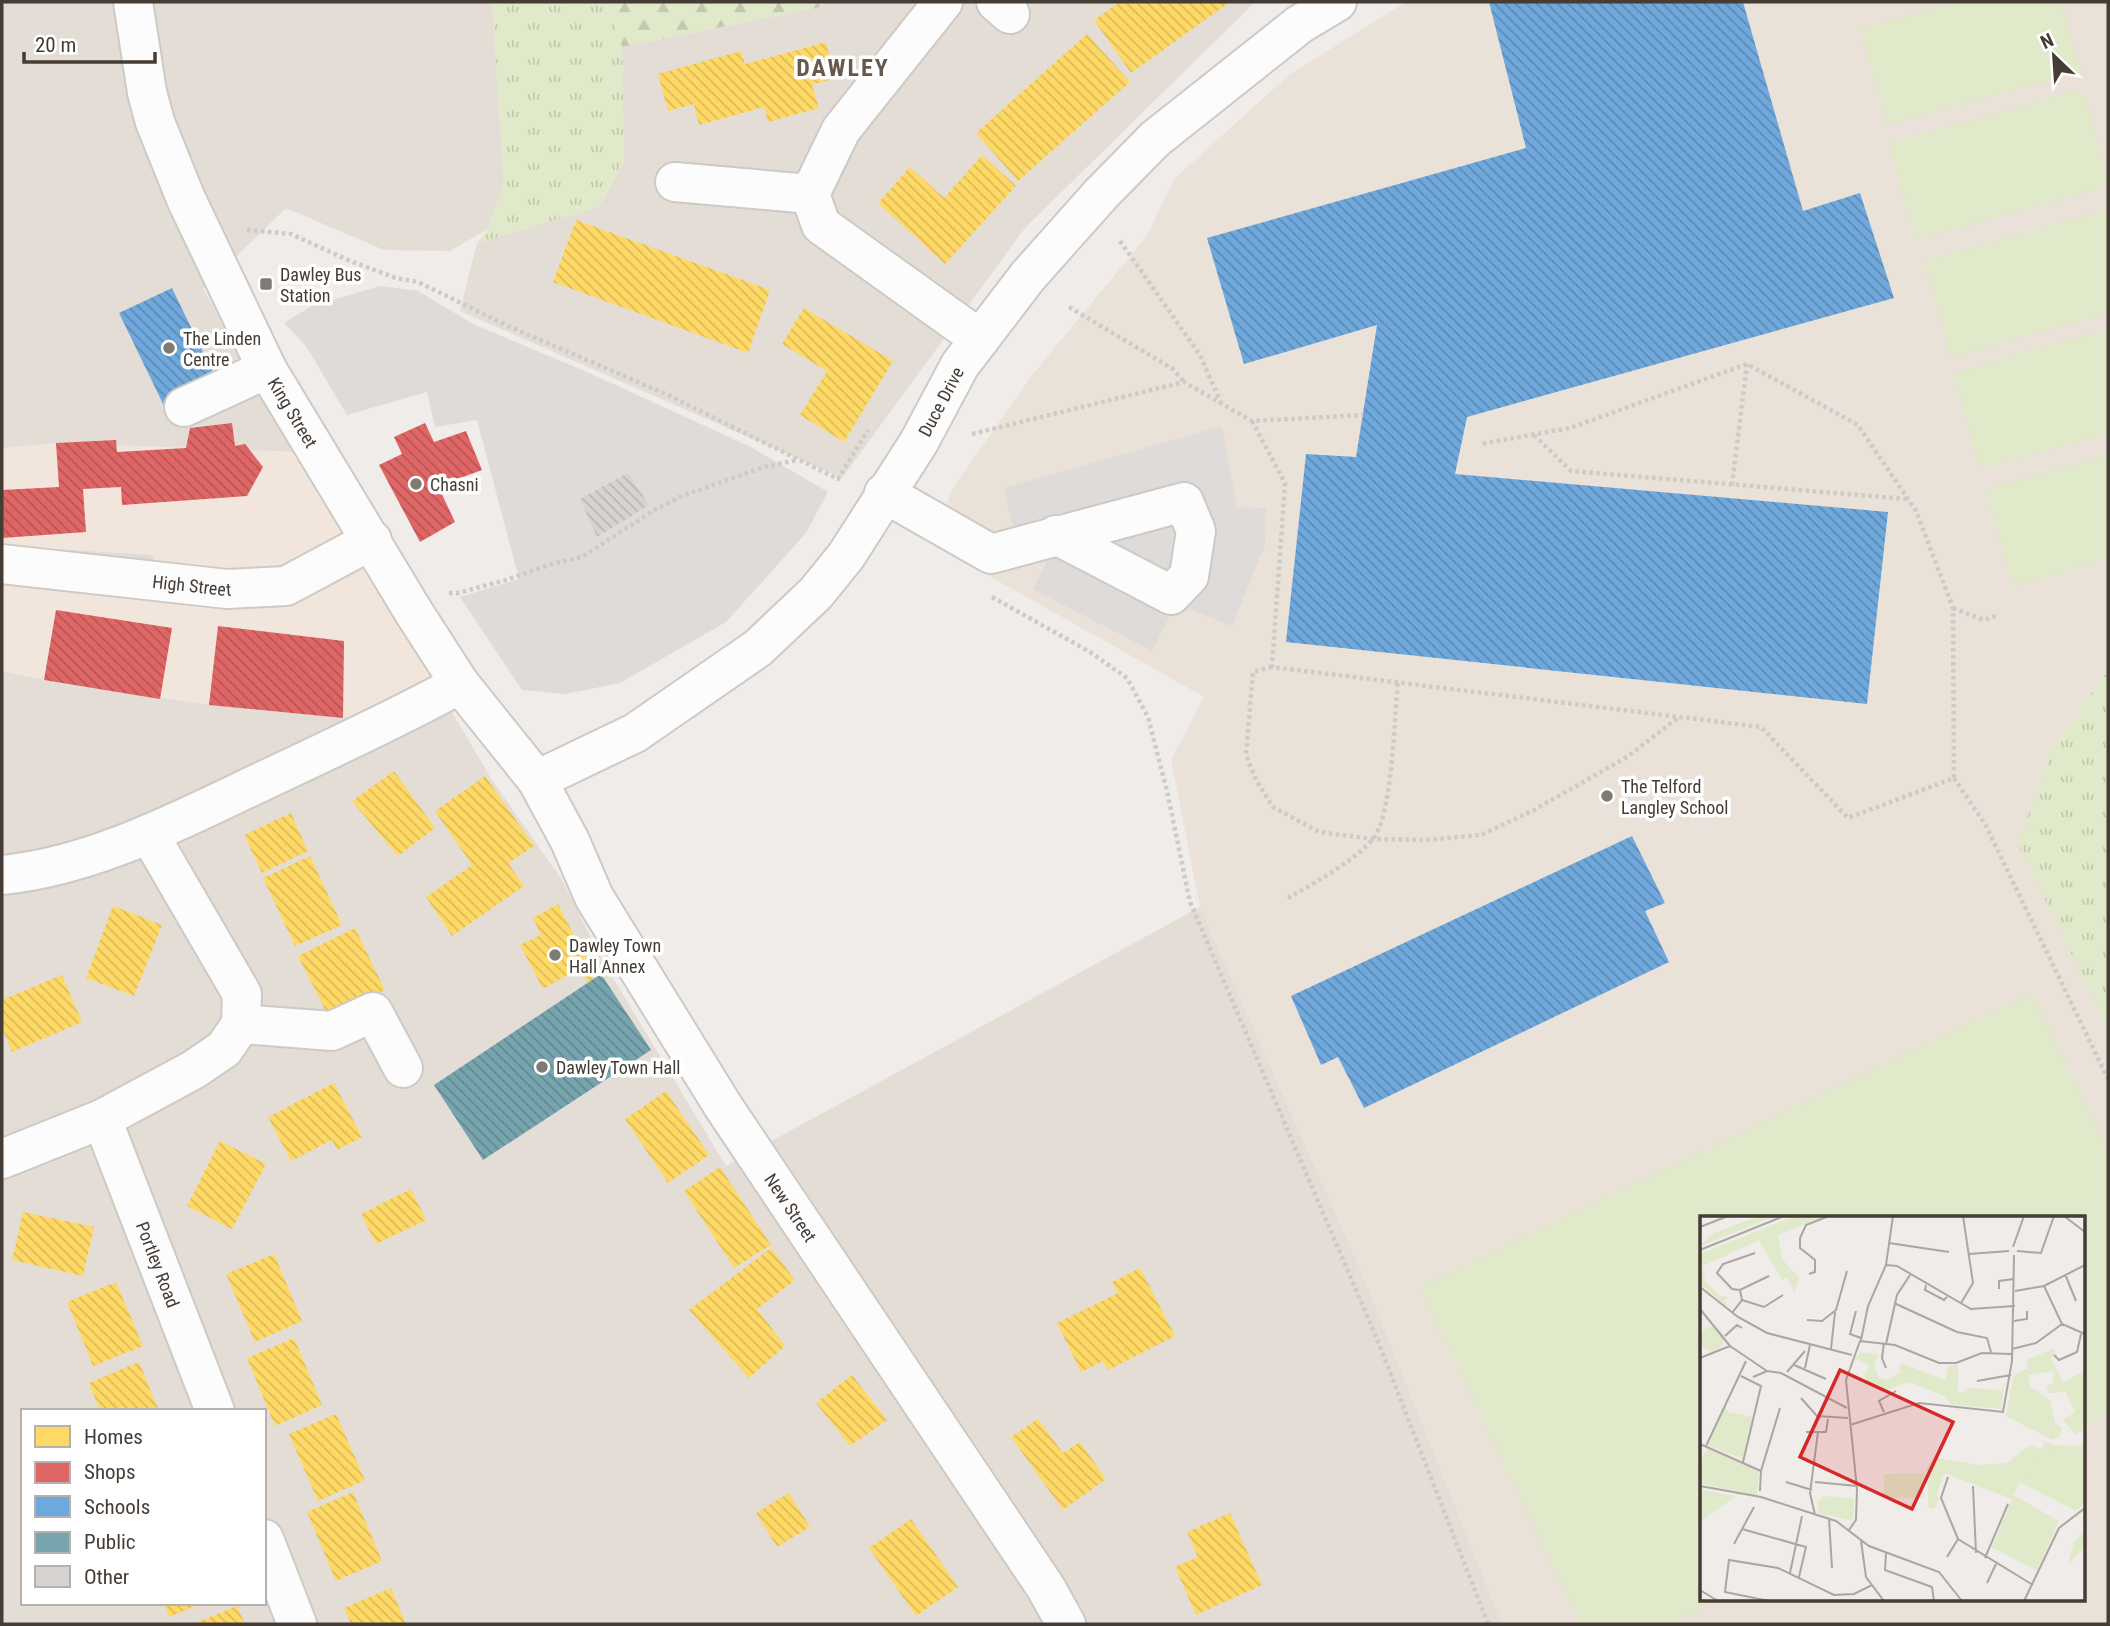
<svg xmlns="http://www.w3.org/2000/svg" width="2110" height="1626" viewBox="0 0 2110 1626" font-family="'Roboto Condensed',sans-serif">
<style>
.residential{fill:#e3ddd6;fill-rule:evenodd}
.commercial{fill:#f2e6dc}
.education{fill:#eae2d8;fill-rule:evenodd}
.grass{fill:url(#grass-tufts)}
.forest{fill:url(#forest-firs)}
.pitch{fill:#e0e9c9}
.parking{fill:#dedbd9}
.homes{fill:url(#homes-back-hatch)}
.shops{fill:url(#shops-back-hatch)}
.schools{fill:url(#schools-back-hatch)}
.public{fill:url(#public-back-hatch)}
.building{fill:url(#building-back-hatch)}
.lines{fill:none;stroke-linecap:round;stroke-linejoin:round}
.minor-casing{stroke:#cdcac6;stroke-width:42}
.path{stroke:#cdcac7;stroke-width:4.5;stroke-dasharray:3.5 3.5;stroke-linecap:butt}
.minor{stroke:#fdfcfc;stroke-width:38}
.poi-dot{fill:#807a74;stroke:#fff;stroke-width:2.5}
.labels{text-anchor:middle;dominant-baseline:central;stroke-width:7;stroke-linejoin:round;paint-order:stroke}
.poi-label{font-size:18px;fill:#453d35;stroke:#fff;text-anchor:start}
.street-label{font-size:18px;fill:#453d35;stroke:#fff}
.district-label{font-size:24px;font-weight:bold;letter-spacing:2px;fill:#68594d;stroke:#fff}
.inset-road{fill:none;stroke:#aba6a1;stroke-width:2}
.view{fill:#d62828;fill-opacity:0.15;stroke:#d62828;stroke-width:3.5}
.inset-edge{fill:none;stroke:#453d35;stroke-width:3.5}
</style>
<defs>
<pattern id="grass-tufts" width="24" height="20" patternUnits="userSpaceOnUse" patternTransform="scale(1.75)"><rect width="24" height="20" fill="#e0e9c9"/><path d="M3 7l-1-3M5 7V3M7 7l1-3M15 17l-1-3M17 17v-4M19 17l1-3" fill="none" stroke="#c2c9ad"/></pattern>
<pattern id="forest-firs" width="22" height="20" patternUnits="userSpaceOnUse" patternTransform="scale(1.75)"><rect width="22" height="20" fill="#e0e9c9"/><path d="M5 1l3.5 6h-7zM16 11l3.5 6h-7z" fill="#c2c9ad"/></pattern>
<pattern id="homes-back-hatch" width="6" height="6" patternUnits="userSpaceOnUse" patternTransform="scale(1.75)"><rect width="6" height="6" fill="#ffd966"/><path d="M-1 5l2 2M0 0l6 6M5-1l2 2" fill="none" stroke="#dcbb59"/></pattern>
<pattern id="shops-back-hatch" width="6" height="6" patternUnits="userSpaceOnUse" patternTransform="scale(1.75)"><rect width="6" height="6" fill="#e06666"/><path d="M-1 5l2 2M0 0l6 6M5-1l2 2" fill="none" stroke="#b75555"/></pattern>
<pattern id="schools-back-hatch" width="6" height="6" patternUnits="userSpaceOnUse" patternTransform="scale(1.75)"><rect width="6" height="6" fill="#6fa8dc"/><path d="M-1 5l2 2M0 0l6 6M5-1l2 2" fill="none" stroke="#5d8ab3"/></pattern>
<pattern id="public-back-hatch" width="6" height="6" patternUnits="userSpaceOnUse" patternTransform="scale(1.75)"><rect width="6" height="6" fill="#76a5af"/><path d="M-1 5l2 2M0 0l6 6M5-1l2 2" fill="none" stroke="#63888f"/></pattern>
<pattern id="building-back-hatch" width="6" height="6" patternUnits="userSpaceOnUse" patternTransform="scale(1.75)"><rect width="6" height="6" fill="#d7d3d0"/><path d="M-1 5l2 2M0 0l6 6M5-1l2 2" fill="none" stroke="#bab6b3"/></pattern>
</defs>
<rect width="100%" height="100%" fill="#efece9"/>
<path class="residential" d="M2,2h490l12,182 -16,45 -38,22 -66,-1 -98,-42 -83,81 289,491 70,100 39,78 125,208 474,-259 166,375 136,342h-1500zM23,1411h241v192h-241z
M826,2h429l-230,226 -183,250 -382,-167 17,-68 122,-36 25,-45 -2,-115 199,-40z"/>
<path class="commercial" d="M56,443l246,9 147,236 -106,30 -134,-13 -165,-25 -42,-9v-223z"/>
<path class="education" d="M1406,2h702v668l-55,78 55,94v782h-606l-136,-342 -166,-375 -29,-147 33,-63 -275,-155 26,-57 78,-111 114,-138 27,-57 115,-104zM1702,1218h382v382h-382z"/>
<path class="grass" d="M492,2h117l13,45 2,115 -25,45 -122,36 11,-14 16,-45z
M2108,670v359l-90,-185 35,-96z"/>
<path class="forest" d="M609,2h217l-5,5 -199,40z"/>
<path class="pitch" d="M1957,2h104l20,69 -194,54 -27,-96z
M2083,89l25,97 -192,54 -27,-97z
M2108,209v104l-157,44 -27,-96z
M2108,329v104l-128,36 -27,-96z
M2108,455v104l-95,27 -28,-96z
M2032,993l76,158v262l-24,12v-207h-382v382h16l-52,24h-85l-162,-337z"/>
<path class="parking" d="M380,286l38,5 55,33 112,47 166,76 77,45 -22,41 -80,89 -106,61 -55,11 -43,-4 -62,-93 59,-18 -42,-159 -42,7 -8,-35 -80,23 -41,-69 -22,-23 28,-17z
M1222,426l15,81 29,1 -1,37 -33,81 -56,-22 -24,47 -119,-62 14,-27 -35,-38 -8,-36z
M39,548l113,7 9,14 -130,-14z"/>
<path class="homes" d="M1120,2h110l-99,71 -37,-53z
M1087,34l43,48 -112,99 -42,-48z
M826,42l9,36 -23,7 7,23 -51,14 -4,-15 -65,18 -5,-21 -26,7 -10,-37 83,-23 4,13z
M982,155l34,31 -71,78 -67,-61 32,-36 34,31z
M576,220l194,70 -22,63 -195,-71z
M804,308l89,53 -49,81 -44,-27 27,-44 -45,-27z
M394,771l41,57 -37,28 -46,-55z
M485,776l49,70 -26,17 16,23 -72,50 -26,-39 46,-32 -37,-54z
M291,813l17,38 -46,22 -18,-38z
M310,856l32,69 -47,21 -32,-68z
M558,904l31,61 -3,1 8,13 -6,4 -9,-15 -36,21 -23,-44 21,-10 -8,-17z
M113,906l49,19 -28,71 -48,-18z
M355,928l30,62 -56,27 -31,-61z
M62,975l20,47 -70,30 -10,-24v-28z
M334,1083l28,54 -25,13 -5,-10 -41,21 -23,-44z
M666,1091l43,64 -41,28 -43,-64z
M220,1141l46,23 -34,65 -45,-23z
M720,1167l51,78 -37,23 -50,-77z
M411,1189l15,31 -50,24 -15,-30z
M23,1212l71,15 -11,49 -71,-16z
M771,1248l24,32 -38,29 28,37 -36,32 -60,-68z
M274,1254l28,67 -47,21 -29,-68z
M1140,1268l35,68 -67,34 -5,-9 -22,11 -24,-49 61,-30 -6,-11z
M116,1282l27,64 -50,20 -26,-64z
M294,1338l28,67 -47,21 -28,-68z
M139,1362l20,49h-59l-11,-28z
M852,1375l35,45 -37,26 -34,-43z
M336,1414l29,66 -47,21 -29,-67z
M1038,1419l25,34 17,-11 26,37 -43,31 -52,-73z
M353,1492l29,69 -46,20 -29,-69z
M789,1493l21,34 -33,20 -21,-34z
M1230,1513l32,72 -66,30 -21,-48 23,-10 -11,-25z
M911,1519l47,68 -42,29 -47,-68z
M391,1588l15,36h-55l-7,-16z
M164,1603h39l-34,14z
M237,1606l8,18h-52z"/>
<path class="shops" d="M232,423l3,23 10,-2 18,23 -16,29 -125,9 -1,-18 -38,2 3,43 -84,6v-48l57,-3 -3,-44 60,-3 1,12 69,-4 4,-20z
M425,423l9,19 32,-11 16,39 -44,16 17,36 -35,20 -41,-77 23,-11 -8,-17z
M56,610l116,18 -12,71 -116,-19z
M218,626l126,15 -1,77 -134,-13z"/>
<path class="schools" d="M1489,2h254l60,209 57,-18 34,105 -427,119 -12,57 433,38 -21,192 -581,-62 20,-188 50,3 21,-132 -133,39 -37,-126 319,-90z
M172,288l46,95 -53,25 -46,-95z
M1632,836l33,67 -20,8 24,51 -305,146 -26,-51 -17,8 -30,-69z"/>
<path class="public" d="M601,974l50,76 -168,110 -49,-75z"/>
<path class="building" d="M628,473l21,32 -52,32 -17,-38z"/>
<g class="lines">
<g class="minor-casing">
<g id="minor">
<path id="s1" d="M133,2l14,90 8,30 31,77 81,170 146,242 47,73 77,96 33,61 24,56 129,209 323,482 20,36"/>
<path d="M943,2l-102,128 -31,64 11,31 159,114"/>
<path d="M996,2l14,12"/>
<path d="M675,182l135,12"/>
<path d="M184,407l83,-38"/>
<path d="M884,493l107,61 193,-52 12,29 -7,45 -18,19 -115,-60"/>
<path id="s2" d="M2,564l225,25 59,-3 86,-46"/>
<path id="s3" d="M537,780l98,-47 123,-85 58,-55 30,-37 73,-114 41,-77 68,-89 73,-82 54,-55 145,-115 37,-22"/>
<path d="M2,875c92,-9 178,-55 261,-94 66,-31 133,-62 197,-97"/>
<path d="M241,1024l91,7 41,-19 30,56"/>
<path id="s4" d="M102,1119l113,292"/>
<path d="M2,1159l100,-40 91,-49 31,-21 17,-25 1,-30 -93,-160"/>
<path d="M264,1539l33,85"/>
</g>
</g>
<path class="path" d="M247,230l44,4 59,27 46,17 22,4 90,44 160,69 170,84 30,-49
M1120,241l80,114 21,48
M1069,307l104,62 11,13
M1252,421l33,62 -13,184 489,60 87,91 106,-40 -1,-170 -37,-97 -58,-86 -111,-61 -177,64 -89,16
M972,434l212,-52 68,39 111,-6
M1534,435l37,36 336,28
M1732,485l15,-121
M449,593h9l48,-13 46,-16 30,-7 74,-48 26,-13 82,-29 33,-7
M992,597l98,55 37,26 21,39 19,74 23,111 187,437 111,285
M1953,608l31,12 15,-5
M1272,667l-19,5 -7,83 10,25 17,27 46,25 54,7 53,1 55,-5 53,-25 93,-53 52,-40
M1954,778l31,46 123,255
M1288,898c28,-16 62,-34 84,-58 21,-23 22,-123 26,-157"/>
<use href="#minor" class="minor"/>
</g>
<g class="poi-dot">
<rect x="259" y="277" width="14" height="14" rx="3.5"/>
<circle cx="169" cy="348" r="7"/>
<circle cx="416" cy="484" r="7"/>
<circle cx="1607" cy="796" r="7"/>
<circle cx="555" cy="955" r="7"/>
<circle cx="542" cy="1067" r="7"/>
</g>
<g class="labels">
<g class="poi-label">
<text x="280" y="274">Dawley Bus<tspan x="280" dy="21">Station</tspan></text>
<text x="183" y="338">The Linden<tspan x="183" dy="21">Centre</tspan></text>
<text x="430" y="484">Chasni</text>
<text x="1621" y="786">The Telford<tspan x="1621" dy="21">Langley School</tspan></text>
<text x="569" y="945">Dawley Town<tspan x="569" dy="21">Hall Annex</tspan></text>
<text x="556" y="1067">Dawley Town Hall</text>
</g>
<g class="street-label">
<text stroke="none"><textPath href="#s3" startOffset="567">Duce Drive</textPath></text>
<text stroke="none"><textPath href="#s1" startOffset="444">King Street</textPath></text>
<text stroke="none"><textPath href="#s2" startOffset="191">High Street</textPath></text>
<text stroke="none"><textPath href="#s1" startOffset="1384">New Street</textPath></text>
<text stroke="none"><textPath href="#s4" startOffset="156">Portley Road</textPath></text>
</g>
<g class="district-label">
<text x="843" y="68">DAWLEY</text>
</g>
</g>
<g transform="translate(1700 1216)">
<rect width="385" height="385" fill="#efece9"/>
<path d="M201,147l44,17 3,-14 10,-1v25l-59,-21zM345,225l8,4 -2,7 -28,28 22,7 -4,6 -21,-11 -7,13 46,26 -22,50 -45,-24 20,-48 -68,-26 -8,23 4,2 -6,11 -6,-2 -1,-42 10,-7 43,7 27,-2 23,-18 12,4zM0,273l27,6 9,1 -36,26z" fill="#e0e9c9"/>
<path d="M59,0h17l-76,30 14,-13zM95,0h29l-46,19 4,24 17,19 -4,14 -9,-15 -4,3 -23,-40 -56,26 2,15 15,15 10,1 -6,3 4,7 -28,-23v-30zM0 123a12 12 0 1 1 24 0a12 12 0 1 1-24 0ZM353,133l3,4 -5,5 12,25 22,-13v21l-36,2 -3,-6 7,-4 1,-12 -26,4 2,11 20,14 5,23 7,4 -2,9 -7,4 -47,-24 8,-42 13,-5v-10zM160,136l19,3 -5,9 4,13 10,3 17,-12 58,25 7,-5 32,2 3,-11 -4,30 -51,-5 -4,-7 -37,-15 -25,9 -12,-3 -8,-12 5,-11 -14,-6zM385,219v69l-9,7 -35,-18 4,-6 -23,-8 31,-34 28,1zM385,314v17l-17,18 6,-23z" fill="#e0e9c9"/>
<path d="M374,173l11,2v38l-9,6 -13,-15 12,-8 -10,-21z" fill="#e0e9c9"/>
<path d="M25,191l3,5 26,5 -11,42 -35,-14zM7,233l52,21 -2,26 -57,-13v-21zM123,280l31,3 -1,22 -34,-8 -2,-11z" fill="#e0e9c9"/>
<path d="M8,237l37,12 -8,25 -37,-13zM224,257v25h-40v-24z" fill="#e0e9c9"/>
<path class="inset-road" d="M364,0l21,16M0,11l28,-11M189,27l60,9M313,31l11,-31M0,34l84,-34M317,35l24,2 13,-37M55,37l-32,11 -6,9 15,16 8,1 29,-14M269,38l40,-3M186,49l11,1 74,43 44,-3M109,58l6,-2v-12l-15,-12v-10l6,-13 23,-9M365,58l11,27M226,69l-1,5 19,10 3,-3M344,70l18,38 23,10M0,71l38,30 29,16 85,22M299,73v-8l15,-2M315,75l29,-5 41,-21M42,84l22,7 19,-12M194,87l63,29 30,6 4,14M261,87l12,-20 -10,-67M0,93l30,37M156,95l-6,23 11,4M32,97l10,-13 -2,-10M107,104l15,1 14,-11 11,-39M314,105l13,-2v-8M25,120l12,-11 5,3M161,124l7,-34 18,-41 7,-49M184,127l-2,15 4,10M186,128l11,-49 13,-20M30,130l37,25M131,133l4,-37M312,133l24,-6 26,-19M354,139l5,5 18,-8 4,-18M0,142l30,-12M94,149l32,14M105,152l5,-23M87,156l18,-21M41,160l20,10 -18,76M53,161l14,-6 14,2 66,35M277,165l34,-6M101,182l16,18 31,2M184,196l-5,-11 17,-10M150,209l69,-22 84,9 9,-51 2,-106M106,216h20l2,-13M0,228l61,27M6,230l40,-85M248,261l-7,21 17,41 75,46M86,266l26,8M115,266l42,4M0,270l61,11 75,24 33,25 70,26 23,29M273,270l3,67M60,275l1,-20 19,-63M115,299l-5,-22 8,-61M129,303l3,49M42,313l64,18 -7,30M149,314l7,-10 1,-31 -11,-109 14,-39 35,4 44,18h17l26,-10 30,1M161,325l5,36 18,24M34,328l20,-37M186,337l-1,17 47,17 2,14M247,341l11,-18M285,342l23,-54M90,357l12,-57M287,367l9,-19M0,374l18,11M69,385l-44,-9 4,-32 49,8 56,27 20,-1 18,-9M324,385l35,-73 26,-20"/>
<path class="view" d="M140,154l113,52 -41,87 -112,-52z"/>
<rect width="385" height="385" class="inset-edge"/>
</g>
<rect width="2110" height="1626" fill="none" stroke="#453d35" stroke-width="7"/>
<rect x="21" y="1409" width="245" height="196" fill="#ffffff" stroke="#b5b1ae" stroke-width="2"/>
<rect x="35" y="1426" width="35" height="21" fill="#ffd966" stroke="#b5b1ae" stroke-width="2"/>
<text x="84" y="1444" font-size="21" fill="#453d35">Homes</text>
<rect x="35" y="1462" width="35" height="21" fill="#e06666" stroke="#b5b1ae" stroke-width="2"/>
<text x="84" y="1479" font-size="21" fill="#453d35">Shops</text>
<rect x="35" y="1496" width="35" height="21" fill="#6fa8dc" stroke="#b5b1ae" stroke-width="2"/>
<text x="84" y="1514" font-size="21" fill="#453d35">Schools</text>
<rect x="35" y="1532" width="35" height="21" fill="#76a5af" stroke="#b5b1ae" stroke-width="2"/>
<text x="84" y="1549" font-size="21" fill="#453d35">Public</text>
<rect x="35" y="1566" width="35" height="21" fill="#d7d3d0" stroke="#b5b1ae" stroke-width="2"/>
<text x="84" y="1584" font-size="21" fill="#453d35">Other</text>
<g transform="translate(2054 56) rotate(335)" stroke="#ffffff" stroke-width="5" paint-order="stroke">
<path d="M0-5L12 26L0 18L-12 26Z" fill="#453d35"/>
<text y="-10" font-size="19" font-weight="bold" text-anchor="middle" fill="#453d35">N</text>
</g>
<path d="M24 52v10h131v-10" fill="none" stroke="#453d35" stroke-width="3.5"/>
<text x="35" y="52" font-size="21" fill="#453d35" stroke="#ffffff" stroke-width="5" paint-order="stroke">20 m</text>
</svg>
